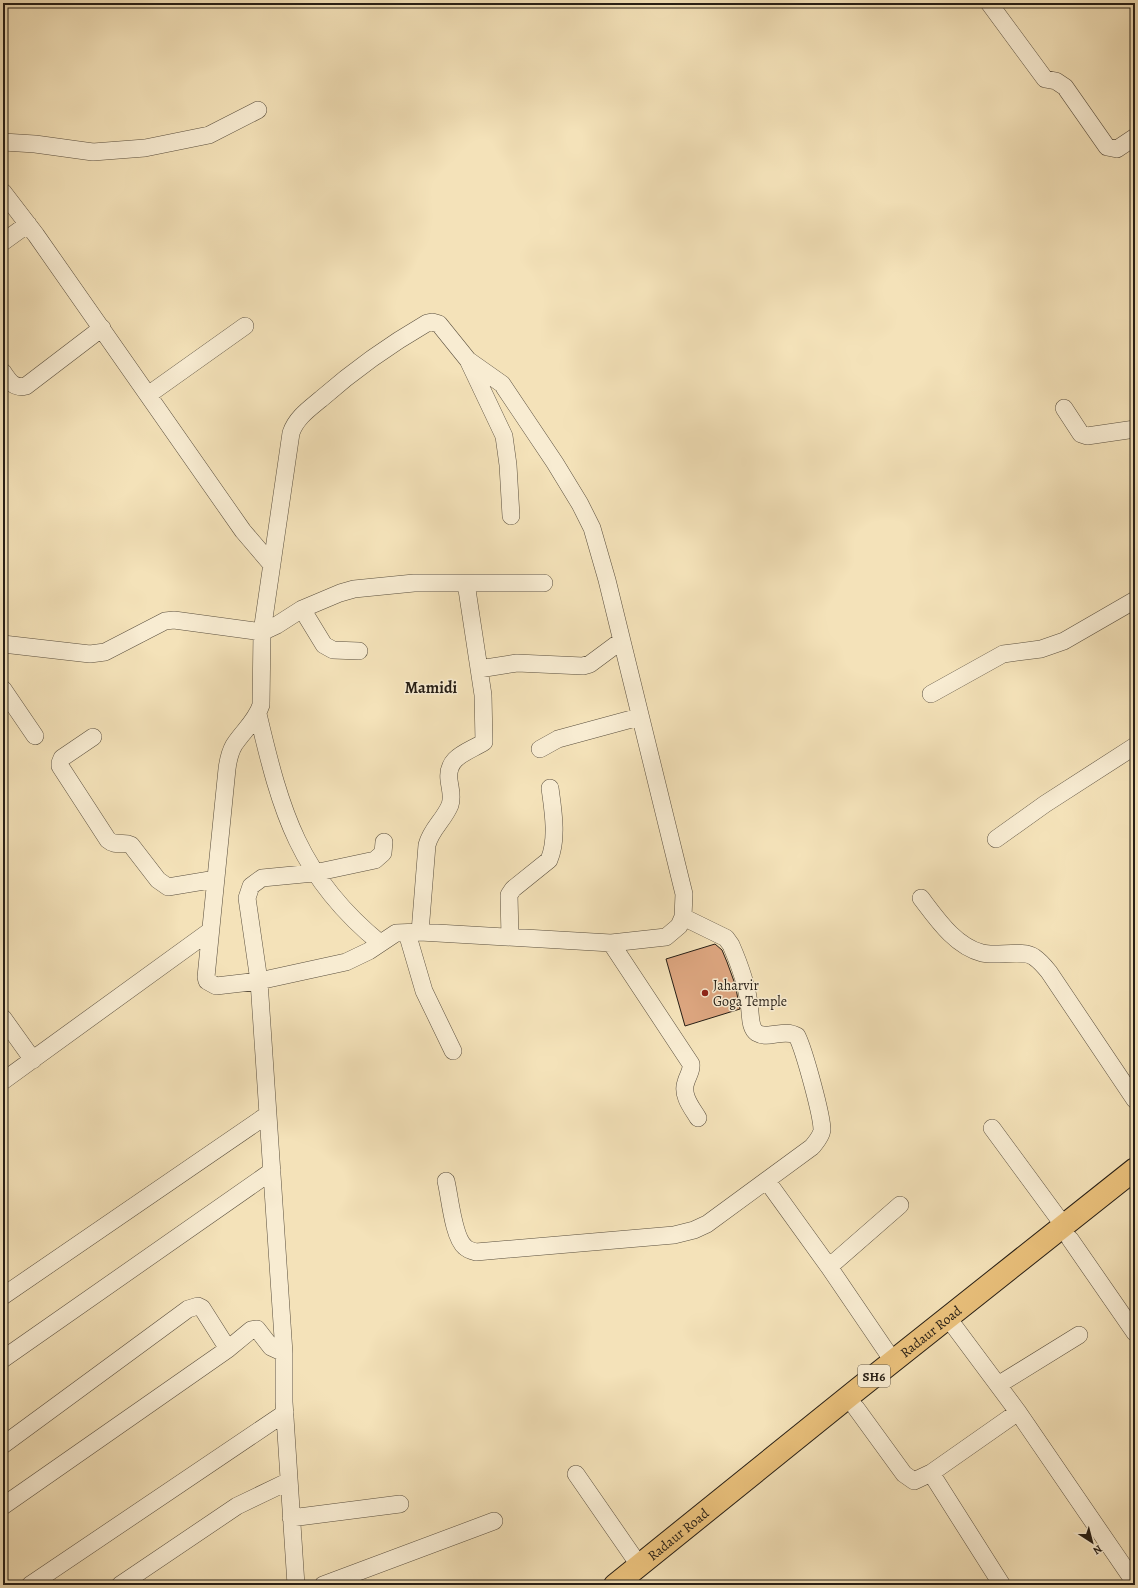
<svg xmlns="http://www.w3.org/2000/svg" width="1138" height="1588" viewBox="0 0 1138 1588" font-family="Alegreya,serif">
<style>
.building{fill:#dda680;stroke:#261e15}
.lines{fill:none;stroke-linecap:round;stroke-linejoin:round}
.minor-casing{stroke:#5a4f3e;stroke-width:18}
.major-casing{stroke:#261e15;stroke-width:24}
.minor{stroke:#f8ecd2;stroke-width:17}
.major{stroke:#eac17c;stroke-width:22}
.poi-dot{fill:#8f2418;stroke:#f8ecd2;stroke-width:1.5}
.labels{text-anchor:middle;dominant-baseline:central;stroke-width:3;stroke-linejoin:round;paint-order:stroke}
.shield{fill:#f8ecd2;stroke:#655c4e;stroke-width:1}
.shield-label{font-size:13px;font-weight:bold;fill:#261e15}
.poi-label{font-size:14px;fill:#261e15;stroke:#f8ecd2;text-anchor:start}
.street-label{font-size:14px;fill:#261e15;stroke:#f8ecd2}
.quarter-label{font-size:16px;font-weight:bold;fill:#261e15;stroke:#f8ecd2}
</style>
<rect width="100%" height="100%" fill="#f4e2b9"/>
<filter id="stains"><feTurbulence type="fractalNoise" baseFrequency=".005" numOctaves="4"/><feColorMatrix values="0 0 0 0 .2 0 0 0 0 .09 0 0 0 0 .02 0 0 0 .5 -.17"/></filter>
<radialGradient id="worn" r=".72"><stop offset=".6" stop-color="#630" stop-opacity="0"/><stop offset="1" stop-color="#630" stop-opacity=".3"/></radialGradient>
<path class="building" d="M715,944l7,6 5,12 8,22 5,25 -55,17 -19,-67z"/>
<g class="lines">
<g class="minor-casing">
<path id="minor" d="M989,3l56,76 11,2 9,6 42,60 10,2 18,-12
M3,142l32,2 58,8 52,-4 64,-13 49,-25
M3,192l33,43 207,296 29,34
M3,242l25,-18
M468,360l34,24 53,79 25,41 12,24 15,52 77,314 -1,23 -4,9 -13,11 -55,6 -191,-11 -24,1 -27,18 -23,11 -87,19 -43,5 -9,-5 -1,-4 21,-208c1,-8 3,-17 7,-24 9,-14 22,-24 27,-40l1,-73 29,-199c5,-15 18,-24 30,-34 33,-29 68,-54 106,-76l5,-1 7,2 29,36 36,76 4,29 3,51
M3,372c6,9 11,17 23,14l76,-58
M148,395l97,-69
M1064,408l17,26 6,2 48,-7
M302,609l22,36 9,5 26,1
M3,644l87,10 15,-2 60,-31 9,-1 88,12 15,-7 25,-16 38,-16 14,-4 60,-6h130
M479,669l38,-6 66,3 7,-2 31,-23
M3,689l32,47
M931,694l72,-40 38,-5 23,-8 71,-41
M258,714c23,98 41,163 122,229
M93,737l-31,21 -2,5v3l48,74c8,7 15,1 23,5l27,35 10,7 48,-8
M540,749l18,-10 81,-22
M996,839l49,-35 90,-58
M921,898c16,21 34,48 61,55 14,4 42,-4 52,4 6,4 11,10 15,15l86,128
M420,932l7,-87c4,-16 17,-25 23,-40 3,-9 0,-16 -1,-25 -3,-24 20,-28 35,-38l-1,-47 -17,-112
M407,933l17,58 29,60
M510,937l-1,-42 4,-6 36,-29c9,-21 4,-50 1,-72
M611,943l80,121c1,7 -3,11 -5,18 -5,13 6,26 12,36
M3,1018l30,42
M3,1081l207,-150
M992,1128l72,98
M446,1181c4,16 7,56 19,66 3,3 7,4 11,5l198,-17 20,-5 13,-6 105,-77c4,-5 9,-10 10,-17 0,-15 -18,-80 -25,-94 -13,-8 -28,4 -40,-3 -8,-5 -6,-20 -8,-29 -2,-18 -11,-43 -18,-59l-5,-7 -43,-21
M767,1181l62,86 64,94
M1070,1239l65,94
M829,1267l71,-62
M3,1296l264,-181
M954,1326l64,86 117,171
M3,1359l269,-188
M998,1385l81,-50
M856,1408l48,66 10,7 17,-8 87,-61
M3,1445l185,-136 10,-3 4,2 26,41
M931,1473l71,112
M576,1474l63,91
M3,1506l225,-157 23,-19 6,-1 14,18 13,6
M291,1518l109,-14
M30,1585l255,-172
M120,1585l117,-79 52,-25
M296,1585l-12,-183v-49l-25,-372 -12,-83 4,-12 11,-8 52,-5 61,-13 8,-7 1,-11
M323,1585l171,-64"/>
</g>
<g class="major-casing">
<g id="major">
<path id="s1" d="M615,1585l243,-196 277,-220"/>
</g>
</g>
<use href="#minor" class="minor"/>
<use href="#major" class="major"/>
</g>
<circle class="poi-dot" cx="705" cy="993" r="4"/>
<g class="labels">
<rect class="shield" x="858" y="1365" width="32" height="22" rx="3"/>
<g class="shield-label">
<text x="874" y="1376">SH6</text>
</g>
<g class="poi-label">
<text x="713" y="985">Jaharvir<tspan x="713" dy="16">Goga Temple</tspan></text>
</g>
<g class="street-label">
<text stroke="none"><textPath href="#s1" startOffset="405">Radaur Road</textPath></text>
<text stroke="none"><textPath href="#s1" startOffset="81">Radaur Road</textPath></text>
</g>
<g class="quarter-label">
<text x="431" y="688">Mamidi</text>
</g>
</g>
<rect width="1138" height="1588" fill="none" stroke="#f4e2b9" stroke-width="16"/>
<rect x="4" y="4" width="1130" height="1580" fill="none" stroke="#261e15" stroke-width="2"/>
<rect x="8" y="8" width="1122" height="1572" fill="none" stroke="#261e15"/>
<g transform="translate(1092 1542) rotate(144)" stroke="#f8ecd2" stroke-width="3" paint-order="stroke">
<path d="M0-3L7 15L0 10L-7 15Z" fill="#261e15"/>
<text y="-6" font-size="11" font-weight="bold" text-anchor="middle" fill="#261e15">N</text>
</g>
<rect width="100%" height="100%" filter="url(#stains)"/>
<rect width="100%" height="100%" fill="url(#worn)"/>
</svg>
